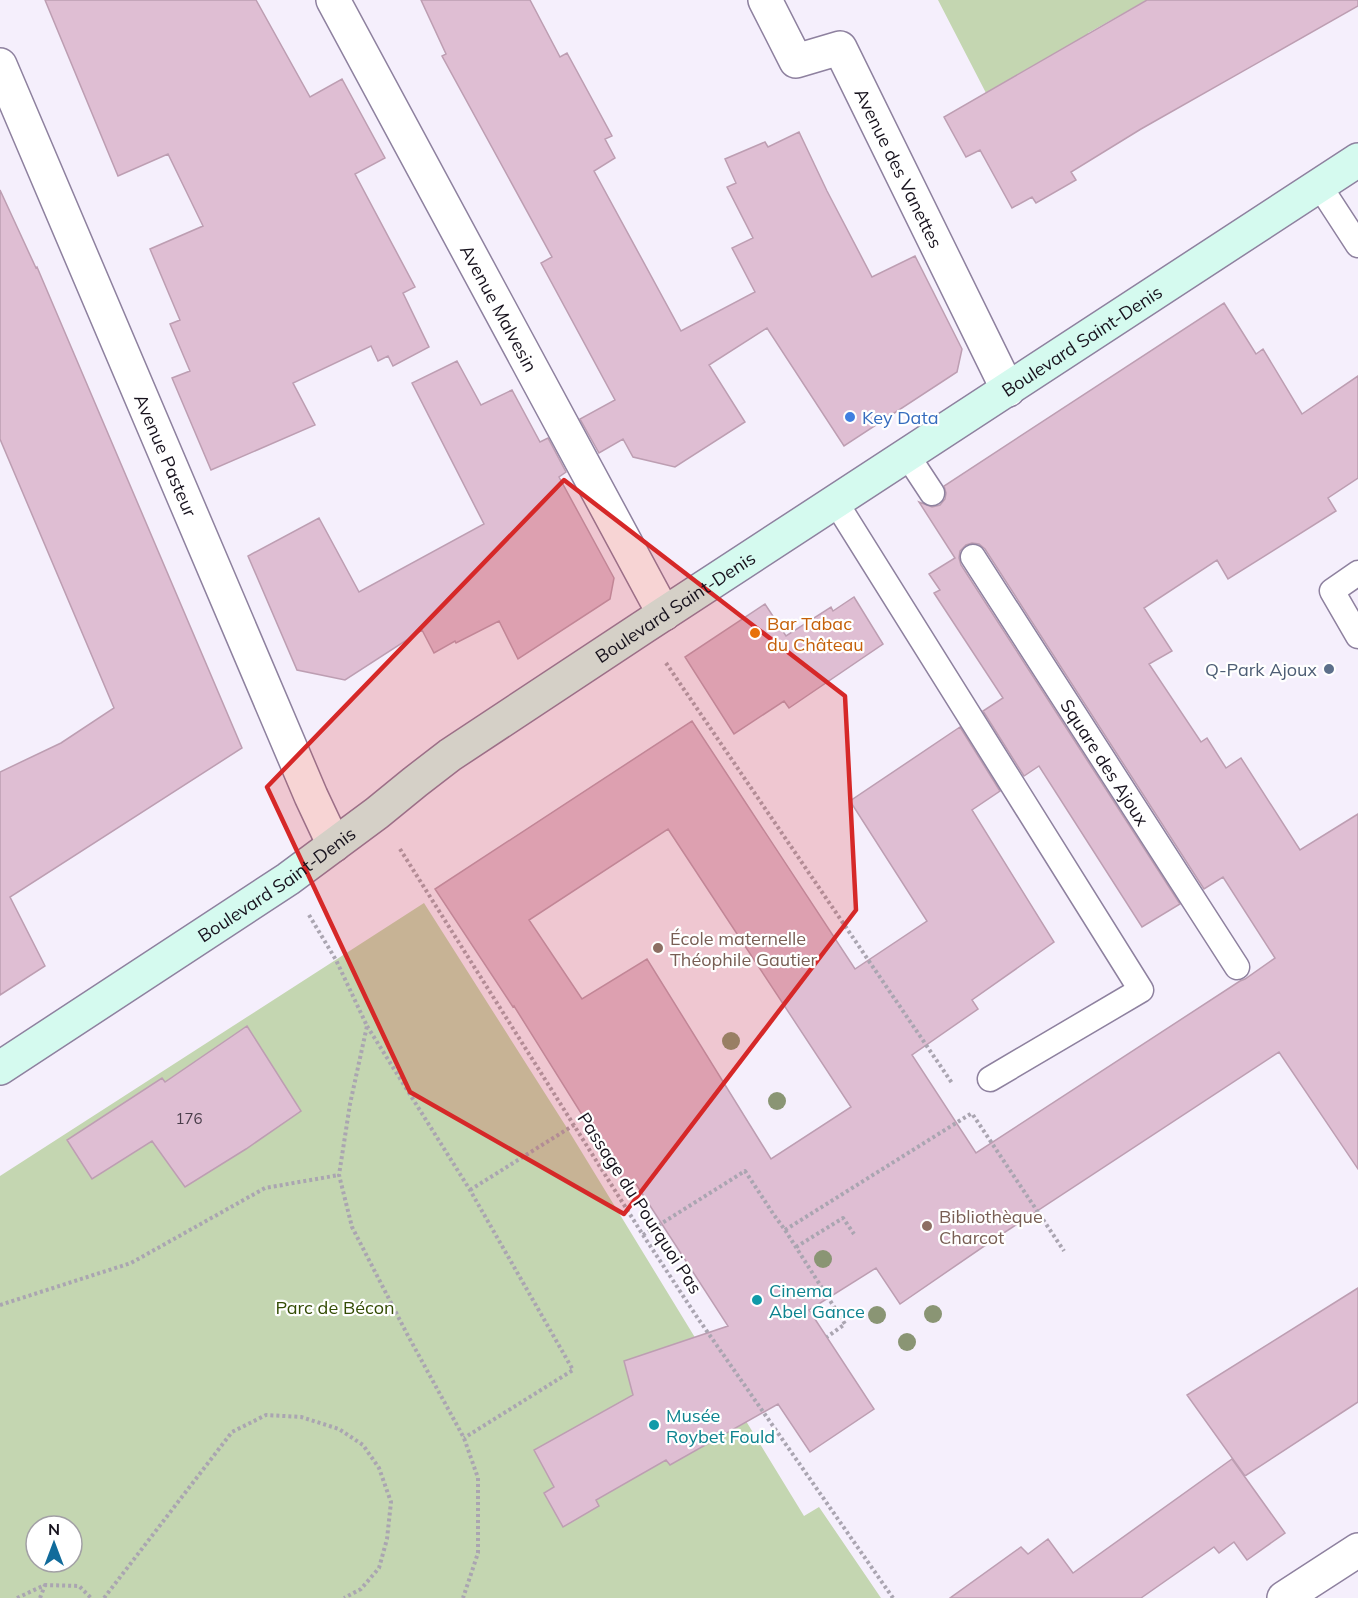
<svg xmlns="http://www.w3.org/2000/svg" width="1358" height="1598" viewBox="0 0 1358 1598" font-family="Mulish,sans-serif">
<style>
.green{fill:#c4d6b1;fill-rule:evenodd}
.building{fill:#dfbed3;stroke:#bd9eb2;stroke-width:1.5;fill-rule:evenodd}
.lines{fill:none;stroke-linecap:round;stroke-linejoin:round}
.lane-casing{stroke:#8e819f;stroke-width:27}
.street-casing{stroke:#8e819f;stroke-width:36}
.secondary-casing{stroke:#8e819f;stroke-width:36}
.path{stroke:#aaa5b1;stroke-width:4;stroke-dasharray:3 3;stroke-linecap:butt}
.lane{stroke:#fff;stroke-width:24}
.street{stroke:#fff;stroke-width:33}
.secondary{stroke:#d5faef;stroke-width:33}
.tree{fill:#8a9574}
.marked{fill:#d62828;fill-opacity:0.2;stroke:#d62828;stroke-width:4.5;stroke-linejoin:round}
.shop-dot{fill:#3f7fe0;stroke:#fff;stroke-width:2}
.food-dot{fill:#e8710a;stroke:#fff;stroke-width:2}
.service-dot{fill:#5c6f8a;stroke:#fff;stroke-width:2}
.education-dot{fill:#8d6e63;stroke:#fff;stroke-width:2}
.culture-dot{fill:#0f9aa8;stroke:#fff;stroke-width:2}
.labels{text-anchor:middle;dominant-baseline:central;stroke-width:4.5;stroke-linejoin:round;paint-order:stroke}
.number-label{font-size:15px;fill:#493d4a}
.street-label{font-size:18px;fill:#17121d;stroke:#fff}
.shop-label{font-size:18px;fill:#366cbe;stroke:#fff;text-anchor:start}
.food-label{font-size:18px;fill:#c56008;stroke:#fff;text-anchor:start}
.service-label{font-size:18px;fill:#4e5e75;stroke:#fff;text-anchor:end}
.education-label{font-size:18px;fill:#785e54;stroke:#fff;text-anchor:start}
.culture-label{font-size:18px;fill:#0d838f;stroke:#fff;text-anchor:start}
.park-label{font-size:18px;fill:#334c04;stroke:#fff}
</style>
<rect width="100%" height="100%" fill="#f5effc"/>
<path class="green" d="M938,0h209l-59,33v2l-102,58z
M424,903l143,225 237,388 15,-9 62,91h-881v-422zM36,1526h36v36h-36z"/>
<path class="building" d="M45,0h211l54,97 32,-18 43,79 -30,16 60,113 -12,6 26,54 -36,19 -5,-10 -10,5 -7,-15 -78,37 22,42 -104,45 -39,-92 18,-7 -20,-47 10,-4 -30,-71 53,-23 -35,-72 -50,22z
M421,0h109l30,57 7,-4 45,83 -7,3 10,19 -21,13 87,160 74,-39 -23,-44 21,-10 -26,-51 9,-4 -11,-24 40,-17 3,5 31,-15 28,59 45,86 43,-21 47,93 -5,23 -113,74 -77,-118 -58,37 36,57 -70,45 -42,-10 -10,-18 -24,14 -19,-34 35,-19 -74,-137 11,-6 -110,-201 4,-2z
M1147,0h211v6l-217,123 -70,43 5,8 -40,23 -4,-6 -20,11 -32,-58 -14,7 -22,-40z
M0,190l36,78 1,-1 205,481 -232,149 35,69 -45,29v-223l61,-29 53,-35 -114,-269z
M1224,303l32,51 7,-5 39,65 56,-38v102l-30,20 8,13 -108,68 -11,-19 -73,48 28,43 -23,13 52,78 6,-4 19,30 15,-10 59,92 58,-36v355l-79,-117 -283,186 -96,66 -24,-36 -67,42 65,99 -64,43 -32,-48 -108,61 -4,-5 -70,40 3,6 -36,21 -19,-34 10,-6 -20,-37 99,-55 -9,-34 104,-35 -94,-145 -8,4 -112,-179 -1,1 -78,-118 257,-168 163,248 72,-48 -77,-120 110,-74 40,64 -28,19 82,132 -82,58 6,9 -66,46 64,98 264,-172 5,-2 30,-21 -52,-81 -19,12 -219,-340 -6,-5 -7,-1 -6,2 -6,6 -1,7 2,7 219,339 -38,23 -103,-161 -15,10 -41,-65 20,-13 -69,-105 6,-3 -11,-16 26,-16 -36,-56 13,5 8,-2 5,-6 1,-6 -2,-7zM668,829l183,278 -80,52 -124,-200 -65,40 -53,-79z
M457,361l24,44 31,-15 28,52 8,-4 18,34 -7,5 55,101 -4,21 -92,60 -19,-38 -43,22 -1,-2 -21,12 -12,-23 -77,50 -48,-10 -49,-114 71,-38 40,74 125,-68 -72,-141z
M854,597l29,47 -94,64 -5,-7 -50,33 -49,-77 80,-53 21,32 45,-29 2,4z
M247,1026l54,85 -55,38 -61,38 -33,-46 -60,38 -25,-39 95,-62 3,4z
M1358,1288v114l-113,74 -58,-81z
M1232,1459l53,74 -38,27 -13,-18 -15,11 -5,-6 -73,51h-191l71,-51 7,7 20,-15 25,34z"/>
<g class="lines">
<g class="lane-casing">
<g id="lane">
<path d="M1319,185l39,60"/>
<path d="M907,455l25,38"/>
<path d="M835,501l306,489 -151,89"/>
<path id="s1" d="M973,557l264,410"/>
<path d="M1358,573l-26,18 26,45"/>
</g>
</g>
<g class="street-casing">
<g id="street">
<path id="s2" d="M333,0l331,614"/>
<path id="s3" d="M765,0l31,61 44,-13 168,342"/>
<path id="s4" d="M0,65l311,731 23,49"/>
<path d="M1284,1598l74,-48"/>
</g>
</g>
<g class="secondary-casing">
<g id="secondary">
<path id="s5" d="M0,1068l288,-189 89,-66 38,-31 35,-27 192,-127 716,-468"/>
</g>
</g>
<path class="path" d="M666,663l286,420
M400,849l243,386 54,82 196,281
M309,915l27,45 31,66 -17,78 -11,71 13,52 54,105 58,106 14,40v75l-15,45
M367,1026l103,164 103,180 -109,68
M973,1115l91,136
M470,1190l104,-65
M785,1230l187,-117
M643,1235l102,-64 29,44 11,15 60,94 -18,13
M796,1247l47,-29 11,16
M0,1305l131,-42 134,-75 74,-13
M17,1598l28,-13 34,1 12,12
M40,1598l5,-13
M104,1598l128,-166 34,-17 35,2 38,12 24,16 16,23 12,34 -4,37 -8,29 -18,21 -17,9"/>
<use href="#lane" class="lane"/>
<use href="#street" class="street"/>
<use href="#secondary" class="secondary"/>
</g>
<g class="tree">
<circle cx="731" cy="1041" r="9"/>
<circle cx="777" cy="1101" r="9"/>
<circle cx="823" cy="1259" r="9"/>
<circle cx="933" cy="1314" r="9"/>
<circle cx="877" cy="1315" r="9"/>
<circle cx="907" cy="1342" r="9"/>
</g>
<path class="marked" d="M564,480l281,216 11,214 -232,304 -214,-122 -143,-305z"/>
<circle class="shop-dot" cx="850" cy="417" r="6"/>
<circle class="food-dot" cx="755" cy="633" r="6"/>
<circle class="service-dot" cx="1329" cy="669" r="6"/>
<g class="education-dot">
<circle cx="658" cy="948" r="6"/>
<circle cx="927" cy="1226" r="6"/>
</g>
<g class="culture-dot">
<circle cx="757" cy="1300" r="6"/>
<circle cx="654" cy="1425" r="6"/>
</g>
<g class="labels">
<g class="number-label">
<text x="189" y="1118">176</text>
</g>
<g class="street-label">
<text stroke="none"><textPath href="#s3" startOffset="248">Avenue des Vanettes</textPath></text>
<text stroke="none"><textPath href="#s2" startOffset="350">Avenue Malvesin</textPath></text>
<text stroke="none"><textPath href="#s5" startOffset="1304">Boulevard Saint-Denis</textPath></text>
<text stroke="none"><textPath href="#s4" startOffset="424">Avenue Pasteur</textPath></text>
<text stroke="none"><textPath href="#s5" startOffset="818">Boulevard Saint-Denis</textPath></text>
<text stroke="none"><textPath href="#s1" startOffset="244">Square des Ajoux</textPath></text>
<text stroke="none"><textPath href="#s5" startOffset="332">Boulevard Saint-Denis</textPath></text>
<text transform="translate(640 1203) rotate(57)">Passage du Pourquoi Pas</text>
</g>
<g class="shop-label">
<text x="862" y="417">Key Data</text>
</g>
<g class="food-label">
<text x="767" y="623">Bar Tabac<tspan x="767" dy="21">du Château</tspan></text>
</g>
<g class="service-label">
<text x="1317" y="669">Q-Park Ajoux</text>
</g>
<g class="education-label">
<text x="670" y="938">École maternelle<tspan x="670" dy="21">Théophile Gautier</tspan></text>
<text x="939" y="1216">Bibliothèque<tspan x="939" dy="21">Charcot</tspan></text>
</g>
<g class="culture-label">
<text x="769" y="1290">Cinema<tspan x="769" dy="21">Abel Gance</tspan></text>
<text x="666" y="1415">Musée<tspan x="666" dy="21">Roybet Fould</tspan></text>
</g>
<g class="park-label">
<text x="335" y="1307">Parc de Bécon</text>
</g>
</g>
<g transform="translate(54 1544)"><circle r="28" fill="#ffffff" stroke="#a2a0a5" stroke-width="1.5"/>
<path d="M0-4.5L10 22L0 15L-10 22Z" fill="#116b9b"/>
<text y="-9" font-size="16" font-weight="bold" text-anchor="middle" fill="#17121d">N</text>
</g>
</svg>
